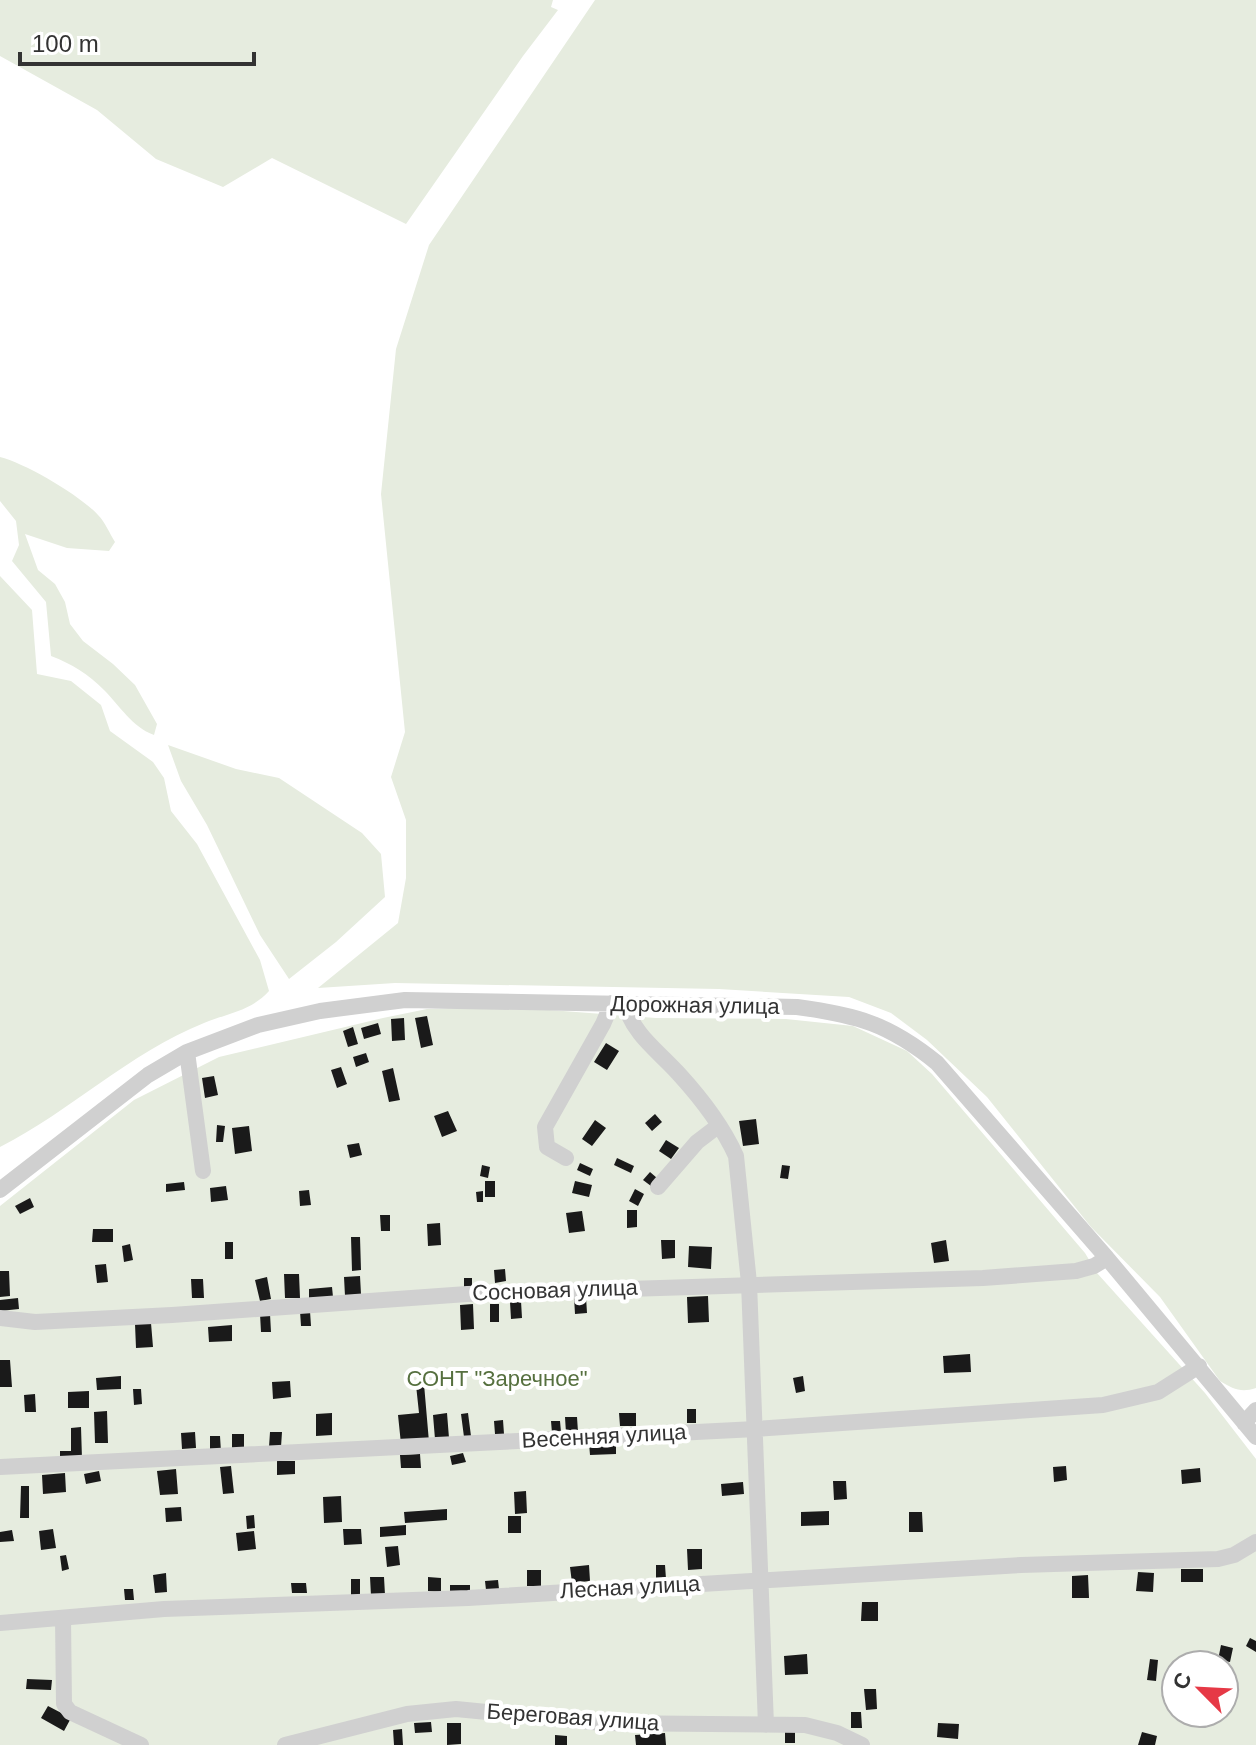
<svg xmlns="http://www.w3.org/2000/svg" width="1256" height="1745" viewBox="0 0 1256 1745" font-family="Helvetica,sans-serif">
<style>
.green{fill:#e6ecdf;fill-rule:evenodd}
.building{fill:#1a1a1a}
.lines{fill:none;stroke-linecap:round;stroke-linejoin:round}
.minor{stroke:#d0d0d0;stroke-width:16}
.labels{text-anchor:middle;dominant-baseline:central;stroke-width:8;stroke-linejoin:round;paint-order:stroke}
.street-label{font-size:22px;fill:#333;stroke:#fff}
.park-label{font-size:22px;fill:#56703f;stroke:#fff}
</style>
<rect width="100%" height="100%" fill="#fff"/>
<path class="green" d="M0,0h553l-2,7 7,3 -35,46 -117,168 -134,-66 -49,29 -67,-28 -59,-49 -97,-54z
M595,0h661v1388c-15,5 -23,1 -36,-7l-60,-84 -69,-70 -104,-130 -60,-57 -36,-27 -42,-16 -130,-8 -324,-6 -77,5 80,-65 8,-45v-58l-15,-43 14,-45 -24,-238 15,-145 33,-104z
M0,457c25,6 81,39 98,58 7,7 12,19 17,27l-6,9 -42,-3 -42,-14 13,36 17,14 10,18 5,22 13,17 30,23 22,21 22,39 -3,11c-22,-8 -34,-29 -50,-45 -16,-16 -32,-26 -53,-34l-5,-54 -34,-41 7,-16 -3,-24 -16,-20z
M0,576l32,34 5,64 34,7 30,24 9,26 43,31 11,16 7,33 26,33 63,116 9,31c-18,20 -41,22 -65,32 -75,30 -133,88 -204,124z
M168,745l68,24 43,9 83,55 19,21 4,43 -49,45 -47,37 -29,-44 -53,-110 -26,-44z
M465,1008l71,1 120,9 130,1 67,7 54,25 25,23 153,179 12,20 108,120 51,66v286h-1256v-539l134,-106 85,-43 164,-39 44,-9zM1176,1665h48v48h-48z"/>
<path class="building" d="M427,1016l6,29 -12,3 -6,-30z
M404,1018l1,22 -13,1 -1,-22z
M378,1023l3,11 -17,5 -3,-11z
M353,1027l5,17 -10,3 -5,-16z
M606,1043l13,8 -12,19 -13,-8z
M366,1053l3,9 -13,5 -3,-10z
M341,1067l6,17 -10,4 -6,-18z
M393,1068l7,32 -11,2 -7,-31z
M214,1076l4,19 -13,3 -3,-20z
M448,1111l9,20 -15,6 -8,-21z
M655,1114l7,8 -10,9 -7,-8z
M756,1119l3,25 -16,2 -4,-25z
M595,1120l11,8 -14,18 -10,-7z
M217,1125l8,1 -2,16h-7z
M249,1126l3,25 -17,3 -3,-26z
M666,1140l13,8 -8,11 -12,-8z
M359,1143l3,12 -12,3 -3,-13z
M617,1158l17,8 -3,7 -17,-8z
M580,1163l13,6 -3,7 -13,-6z
M482,1165l8,2 -2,11 -8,-2z
M782,1165l8,1 -2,13 -8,-1z
M650,1172l7,6 -6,8 -8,-6z
M485,1181h10v16h-10z
M575,1181l17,4 -3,12 -17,-4z
M184,1182l1,8 -19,2v-8z
M226,1186l2,14 -17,2 -1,-14z
M635,1189l9,5 -6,12 -9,-5z
M309,1190l2,15 -11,1 -1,-15z
M483,1191v11h-6l-1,-10z
M30,1198l4,9 -14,7 -5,-8z
M627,1210h10v17l-10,1z
M582,1211l3,20 -16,2 -3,-20z
M380,1215h10v16h-9z
M440,1223l1,22 -13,1 -1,-22z
M93,1229h20v13h-21z
M351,1237h9l1,33 -9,1z
M661,1240h14v18l-13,1z
M946,1240l3,21 -15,2 -3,-20z
M225,1242h8v17h-8z
M130,1244l3,16 -9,2 -2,-16z
M689,1246l23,1 -1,22 -23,-2z
M106,1264l2,18 -11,1 -2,-18z
M505,1269l1,12 -11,2 -1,-13z
M0,1271h9l1,25 -10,1z
M284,1274h15l1,24h-15z
M360,1276l1,18 -16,2 -1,-19z
M267,1277l4,22 -11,2 -5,-21z
M464,1278h8v9h-8z
M191,1279h12l1,19h-12z
M332,1287l1,10 -24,1v-9z
M708,1296l1,26 -21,1 -1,-26z
M574,1297h12l1,16 -12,1z
M18,1298l1,11 -19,2v-11z
M521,1301l1,17 -11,1 -1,-17z
M473,1304l1,25 -13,1 -1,-25z
M490,1304h9v18h-9z
M300,1311h10l1,15h-10z
M260,1314h10l1,18h-10z
M151,1323l2,24 -17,1 -1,-24z
M232,1325v16l-23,1 -1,-15z
M970,1354l1,18 -27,1 -1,-17z
M0,1360h10l2,27h-12z
M121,1376v13l-24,1 -1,-12z
M803,1376l2,15 -9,2 -3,-15z
M290,1381l1,16 -18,2 -1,-17z
M424,1384l5,58 -28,2 -3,-29 21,-2 -3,-28z
M133,1389h8l1,15 -8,1z
M89,1391v17h-21v-16z
M35,1394l1,18h-11l-1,-17z
M687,1409h9v14h-9z
M107,1411l1,32h-13l-1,-31z
M332,1413v22l-16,1v-22z
M447,1413l2,25 -14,1 -2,-24z
M468,1413l3,23 -7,1 -3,-23z
M619,1413h17v13h-16z
M565,1417h12l1,15 -12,1z
M503,1420l1,14h-9l-1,-13z
M551,1421h9l1,11 -9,1z
M81,1427l1,32h-22v-8h11v-23z
M195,1432l1,16 -14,1 -1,-16z
M270,1432h12l-1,15h-12z
M232,1434h12v17h-12z
M210,1436h10l1,16h-11z
M589,1443h27v11l-26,1z
M463,1453l3,9 -14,3 -2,-9z
M420,1454l1,14h-20l-1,-13z
M277,1461h18v13l-18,1z
M231,1466l3,27 -11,1 -3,-27z
M1066,1466l1,14 -13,2 -1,-15z
M1200,1468l1,14 -19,2 -1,-14z
M176,1469l2,25 -18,1 -3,-24z
M99,1471l2,10 -15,3 -2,-10z
M65,1473l1,19 -23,2 -1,-19z
M833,1481h13l1,18 -13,1z
M743,1482l1,12 -22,2 -1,-12z
M21,1486h8v32h-9z
M526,1491l1,22 -12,1 -1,-22z
M341,1496l1,26 -18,1 -1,-26z
M181,1507l1,14 -16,1 -1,-14z
M447,1509v11l-42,3 -1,-11z
M829,1511v14l-28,1v-14z
M909,1512h13l1,20h-14z
M254,1515l1,13 -8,1 -1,-13z
M508,1516h13v17h-13z
M406,1525v10l-26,2v-10z
M53,1529l3,19 -15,2 -2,-19z
M343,1529h18l1,15 -18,1z
M12,1530l2,11 -14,1v-10z
M254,1531l2,18 -18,2 -2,-18z
M398,1546l2,19 -13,2 -2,-20z
M687,1549h15v20l-14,1z
M66,1555l3,14 -7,2 -2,-15z
M589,1565l1,16 -18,2 -2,-16z
M656,1565h9l1,14h-10z
M1181,1569h22v13h-22z
M527,1570h14v16h-14z
M1138,1572l16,1 -1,19 -17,-1z
M166,1573l1,19 -12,1 -2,-18z
M1088,1575l1,23h-17v-22z
M370,1577h14l1,18 -14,1z
M428,1577l13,1v14l-13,-1z
M351,1579h9v19h-9z
M498,1580l1,9 -13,1 -1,-9z
M291,1583h15l1,10h-15z
M450,1585h20v8h-20z
M124,1589h9l1,11h-9z
M862,1602h16v19h-17z
M1250,1638l6,3v11l-10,-6z
M1221,1645l12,3 -3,14 -12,-2z
M807,1654l1,20 -23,1 -1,-19z
M1150,1659l8,1 -2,21 -9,-1z
M27,1679l25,1 -1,10 -25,-1z
M864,1689h12l1,20 -11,1z
M48,1706l23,12 -7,13 -23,-13z
M851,1712h10l1,16h-11z
M431,1722l1,10 -17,1 -1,-10z
M447,1723h14v21l-14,1z
M938,1723l21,1 -1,15 -21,-2z
M402,1729l1,16h-9l-1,-15z
M795,1731v12h-10v-11z
M1142,1732l15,4 -2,9h-17z
M665,1733l1,12h-30l-1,-10z
M555,1735l12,1v9h-12z"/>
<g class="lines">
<path class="minor" d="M624,1004c12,33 31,44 54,69 22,24 45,54 58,83l13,127 17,442
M187,1052l16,119
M566,1158l-19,-11 -2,-20 58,-103 9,-21
M658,1187l39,-45 21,-16
M0,1190l148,-115 39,-23 71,-27 62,-14 85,-11 392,7c60,8 92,17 140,56l170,195 149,179
M0,1318l35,4 137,-7 295,-21 516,-16 93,-7 18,-5 13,-8
M1244,1423l12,-13
M0,1467l756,-38 347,-24 55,-13 41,-26
M63,1618l1,86 6,8 71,33
M0,1623l164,-14 304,-11 553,-33 197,-6 16,-4 22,-13
M285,1745l122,-31 49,-5 146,14 203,2 32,8 25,12"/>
</g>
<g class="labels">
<g class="street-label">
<text transform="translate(695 1005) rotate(1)">Дорожная улица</text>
<text transform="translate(555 1290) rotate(-2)">Сосновая улица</text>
<text transform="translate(604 1436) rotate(-3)">Весенняя улица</text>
<text transform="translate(630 1587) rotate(-3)">Лесная улица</text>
<text transform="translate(573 1717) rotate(4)">Береговая улица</text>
</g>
<g class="park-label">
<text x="497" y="1378">СОНТ "Заречное"</text>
</g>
</g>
<g transform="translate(1200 1689) rotate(294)"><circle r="38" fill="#ffffff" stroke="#adadad" stroke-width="2"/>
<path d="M0-6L14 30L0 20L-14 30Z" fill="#e63946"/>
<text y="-12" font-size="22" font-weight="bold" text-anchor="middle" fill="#333333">С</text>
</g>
<path d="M20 52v12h234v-12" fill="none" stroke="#333333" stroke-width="4"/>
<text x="32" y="52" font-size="24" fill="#333333" stroke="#ffffff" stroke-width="6" paint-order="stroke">100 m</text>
</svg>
